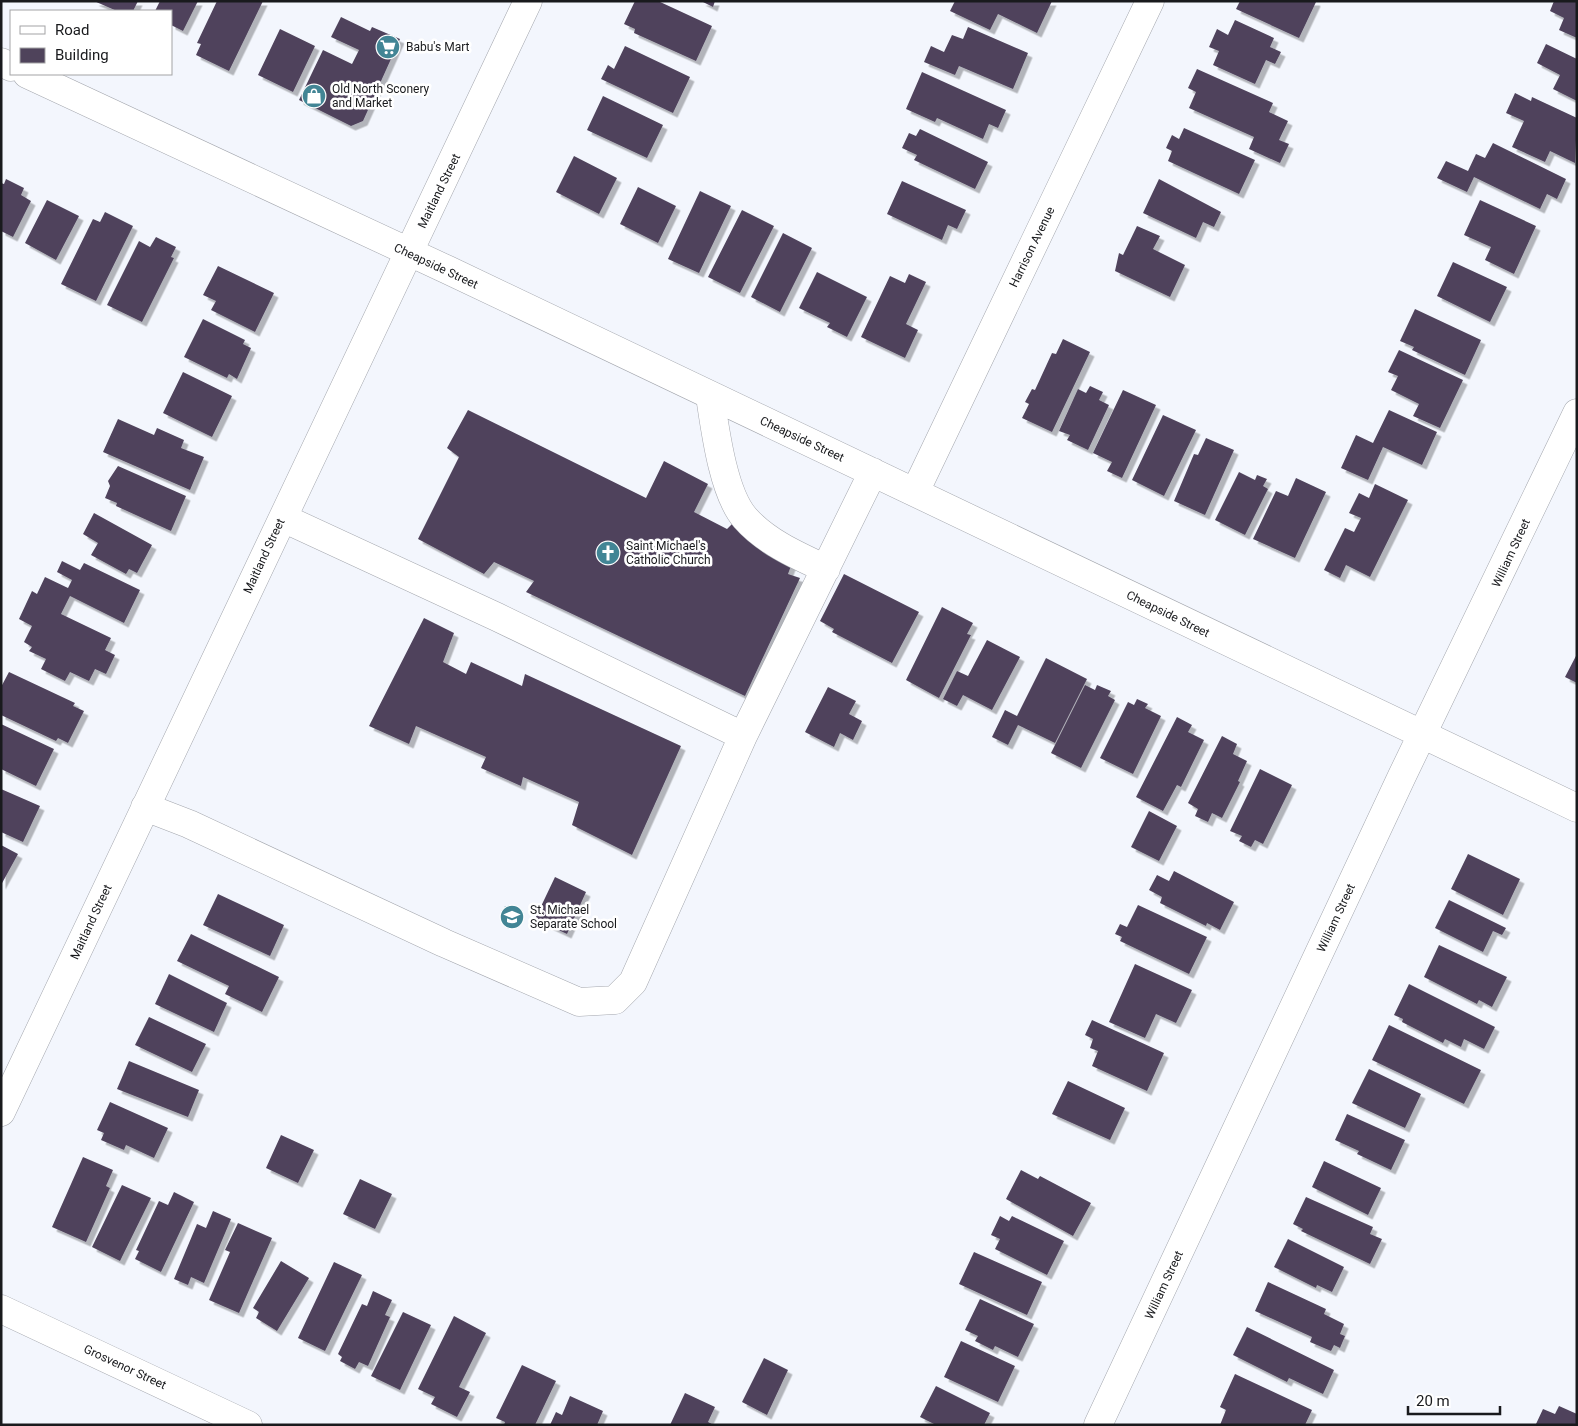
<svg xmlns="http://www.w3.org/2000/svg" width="1578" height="1426" viewBox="0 0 1578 1426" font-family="Roboto,sans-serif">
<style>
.building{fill:#4f435b;filter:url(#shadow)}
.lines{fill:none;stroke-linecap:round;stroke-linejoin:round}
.minor-casing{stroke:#a4a7ae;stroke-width:29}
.minor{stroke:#fff;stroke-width:28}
.labels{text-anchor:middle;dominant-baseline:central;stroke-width:5;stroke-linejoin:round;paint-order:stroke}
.poi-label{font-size:12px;fill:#191a1d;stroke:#fff;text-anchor:start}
.street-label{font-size:12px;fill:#191a1d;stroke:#fff}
</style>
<defs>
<filter id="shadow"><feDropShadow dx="4.5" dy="4.5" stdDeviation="0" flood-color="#0004"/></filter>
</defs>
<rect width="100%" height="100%" fill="#f3f6fd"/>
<path class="building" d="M94,1h44l-5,10h-16z
M160,1h38l-15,30 -12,-6v-14h-16z
M217,1h46l-34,70 -33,-16 5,-11 -4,-1z
M635,1h23l54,25 -16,35 -62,-28 1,-4 -11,-5z
M701,1h14l-2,6z
M955,1h97l-15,32 -39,-19 -8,16 -40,-19z
M1240,1h75l1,1 -17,36 -63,-29z
M1554,1h23v37l-18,-8 5,-12 -14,-7z
M341,17l29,14 2,-4 28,12 -37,82 -12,5 -52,-26 24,-50 29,14 7,-14 -28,-13z
M1235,20l39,18 -4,9 11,5 -6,12 -9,-4 -11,24 -42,-19 6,-14 -10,-4 8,-18 11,6z
M968,27l60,26 -15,36 -54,-23 -4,9 -31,-13 7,-16 13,6 8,-17 11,4z
M280,29l35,17 -22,46 -35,-17z
M1546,44l31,15v42l-24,-12 7,-14 -23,-12z
M625,46l65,31 -17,36 -72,-34 7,-14 6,4z
M1197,69l76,34 -4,9 19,9 -9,19 10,4 -9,19 -31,-14 5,-12 -65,-29 7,-16 -8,-4z
M922,72l84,38 -8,18 -9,-4 -6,15 -46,-21 -2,4 -29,-13z
M1515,93l16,8 1,-4 45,21 -2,45 -25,-12 -5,11 -33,-15 12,-26 -18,-8z
M603,96l60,29 -16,33 -60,-28z
M1184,128l71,32 -16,34 -71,-33 4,-10 -6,-3 6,-13 7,4z
M920,129l68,33 -13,27 -61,-29 3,-5 -15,-7 7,-15 7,3z
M1493,143l73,36 -9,20 -10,-5 -7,15 -66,-32 -7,15 -30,-14 9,-17 22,10 8,-17 9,4z
M574,156l43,22 -18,36 -43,-22z
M6,179l18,9 -3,7 10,6 -18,36 -12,-6v-48l3,1z
M1159,179l62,33 -7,15 -11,-5 -7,16 -53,-25z
M902,181l64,29 -9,19 -9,-4 -6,15 -55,-26z
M638,187l38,19 -18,37 -38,-19z
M700,191l31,15 -32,67 -31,-14z
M47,200l32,16 -23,44 -31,-17z
M1480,200l56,26 -22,48 -29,-14 6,-13 -27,-12z
M742,210l32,16 -34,67 -32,-16z
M105,212l28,14 -37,75 -35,-17 32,-65 7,3z
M1137,226l23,10 -7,13 32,16 -15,32 -55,-26 4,-18 4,2z
M783,233l29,15 -32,64 -29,-15z
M156,237l20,10 -5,10 3,1 -32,64 -35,-17 32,-64 11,6z
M1453,262l54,25 -17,35 -53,-26z
M218,266l56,27 -19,39 -44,-22 5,-9 -13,-6z
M817,272l50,25 -20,40 -20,-10 3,-4 -31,-15z
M909,274l17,8 -20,42 12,6 -13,28 -44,-21 29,-61 15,7z
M1415,309l66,31 -16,35 -53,-25 2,-3 -14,-6z
M203,319l42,21 -2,4 8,4 -14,31 -8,-5 -2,4 -43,-21z
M1063,339l27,13 -38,80 -30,-14 7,-14 -4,-2 7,-13 3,1 17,-37 4,1z
M1399,350l64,30 -23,48 -27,-12 6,-12 -28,-14 7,-14 -10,-4z
M183,372l49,24 -20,41 -49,-24z
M1090,386l13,6 -4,8 10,5 -21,45 -21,-10 3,-5 -11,-4 19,-42 8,4z
M1123,390l33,15 -34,73 -15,-7 5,-9 -19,-9z
M468,410l178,88 18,-37 44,23 -14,28 33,17 6,-6 22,10 -2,11 39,19 -4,11 12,4 -55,118 -219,-104 8,-11 -40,-19 -10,12 -66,-35 41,-82 -12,-9z
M1389,410l48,22 -15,33 -39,-18 -15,33 -27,-12 15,-33 17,8z
M1163,415l33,15 -32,66 -32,-16z
M118,419l36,16 3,-7 27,12 -3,8 23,9 -14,33 -87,-38z
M1206,438l28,12 -29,65 -31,-14 20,-47 4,1z
M118,466l68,30 -15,35 -55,-25 1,-3 -12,-5 5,-12 -2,-5z
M1239,472l16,8 2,-5 10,4 -4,7 5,3 -23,46 -30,-15z
M1296,478l30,14 -31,66 -42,-19 23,-48 12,5z
M1375,484l33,16 -38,77 -24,-12 -6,13 -16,-8 21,-42 9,4 7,-14 -12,-5 10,-20 10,5z
M94,513l58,32 -15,28 -8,-4 -3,5 -35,-19 7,-12 -15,-9z
M62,561l18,9 4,-7 56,27 -16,33 -54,-27 -9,18 50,24 -6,12 10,5 -9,19 -11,-5 -6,12 -19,-9 -5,9 -24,-12 5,-10 -17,-8 3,-4 -8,-5 8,-16 -13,-7 13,-28 5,3 8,-17 23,11 4,-8 -15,-8z
M844,574l75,38 -27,51 -60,-31 2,-3 -14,-8z
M942,607l31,16 -6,11 4,1 -32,63 -33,-18z
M424,618l30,15 -11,29 23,12 5,-12 51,24 3,-12 156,72 -49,109 -60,-30 7,-23 -56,-25 -2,9 -40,-18 5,-11 -70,-31 -7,18 -40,-18z
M987,640l33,17 -28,53 -29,-15 -6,11 -14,-7 14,-28 11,5z
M1577,654v29l-12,-6z
M1046,658l41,21 -32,64 -37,-18 -10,20 -16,-8 13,-27 12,6z
M9,672l66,31 -2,3 11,5 -16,32 -10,-5 -2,3 -55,-26v-28z
M1085,685l10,5 2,-5 14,6 -3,5 7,4 -34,68 -30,-15z
M828,687l28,14 -7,13 13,7 -9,19 -13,-7 -6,14 -29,-15z
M1137,699l11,5 -3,4 16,8 -28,58 -33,-16 28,-56 6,3z
M1177,717l15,8 -4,7 16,8 -23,47 -4,-2 -14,26 -27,-14z
M1,724l53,25 -18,37 -35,-17z
M1222,736l15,8 -4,10 14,7 -9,20 2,1 -18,36 -10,-5 -4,9 -13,-6 3,-7 -10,-6z
M1260,769l32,16 -29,59 -8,-4 -4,7 -12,-6 3,-5 -12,-5z
M1,789l39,17 -17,36 -22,-10z
M1149,811l28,15 -18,35 -28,-14z
M1,845l17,9 -17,31z
M1468,854l52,25 -17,36 -52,-26z
M1174,871l60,31 -14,28 -13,-7 -1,3 -46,-23 2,-6 -13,-7 8,-15 12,6z
M555,877l31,15 -19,42 -32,-15z
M218,894l66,31 -14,31 -67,-31z
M1449,900l57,28 -4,7 -9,-4 -10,21 -48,-24z
M1138,905l69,32 -18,37 -69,-33 2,-4 -7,-3 5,-10 7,3z
M191,934l88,43 -17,35 -37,-18 4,-8 -52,-25z
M1439,945l68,32 -15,30 -13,-7 -2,4 -53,-27z
M1135,964l57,26 -16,33 -20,-9 -11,24 -36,-16z
M169,974l58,29 -13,29 -59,-28z
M1409,984l86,43 -11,22 -20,-10 -3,8 -16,-8 -2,4 -41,-21 1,-3 -9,-4z
M149,1017l57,27 -14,28 -57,-27z
M1092,1020l72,33 -17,38 -55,-25 6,-15 -8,-3 3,-9 -8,-4z
M1389,1025l92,45 -17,34 -92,-44z
M129,1061l70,29 -11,27 -71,-28z
M1369,1069l52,25 -16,34 -53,-25z
M1068,1081l57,27 -15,32 -58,-26z
M110,1102l58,26 -14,30 -28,-13 -2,5 -23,-10 3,-7 -7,-3z
M1347,1114l58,26 -14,30 -34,-16 2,-3 -24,-11z
M281,1135l33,15 -16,33 -32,-15z
M83,1157l30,13 -7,16 4,2 -24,54 -34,-15z
M1324,1161l57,27 -13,27 -56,-28z
M1021,1170l17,9 2,-3 51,27 -18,33 -67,-37z
M360,1179l32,15 -17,35 -32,-15z
M122,1185l29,13 -31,63 -28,-14z
M174,1192l20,10 -33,70 -26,-13 4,-8 -3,-1 23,-49 9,4z
M1306,1197l67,30 -3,7 12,5 -12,25 -69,-33 2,-2 -10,-5z
M213,1211l18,8 -27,64 -13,-6 -3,8 -14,-6 23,-55 9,4z
M1000,1216l9,5 3,-5 52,25 -17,34 -52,-26 5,-10 -9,-4z
M238,1223l34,15 -33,75 -30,-13 21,-48 -5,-2z
M1288,1239l56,28 -12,25 -15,-7 -1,3 -42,-21z
M974,1252l68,30 -15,33 -68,-31z
M281,1261l28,17 -32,53 -21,-13 3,-6 -6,-4z
M334,1262l28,13 -37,76 -27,-13z
M1268,1282l58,27 -2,5 20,10 -4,10 5,2 -5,12 -6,-3 -3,6 -21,-9 2,-5 -57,-26z
M373,1291l19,9 -7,15 5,2 -22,49 -9,-4 -4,7 -15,-8 2,-4 -4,-3 24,-50 5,2z
M980,1299l54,25 -16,33 -23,-11 -2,4 -18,-9 3,-5 -13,-6z
M403,1312l28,13 -31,65 -29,-14z
M454,1316l32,17 -27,54 11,5 -13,25 -26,-13 4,-7 -17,-8z
M1247,1327l87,43 -11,24 -34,-16 -2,4 -54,-27z
M961,1341l54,25 -17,36 -54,-25z
M764,1358l24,12 -21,45 -25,-13z
M522,1365l34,16 -21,44h-31l1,-3 -9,-4z
M1235,1374l77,36 -7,15h-85l6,-15 -6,-3z
M936,1386l54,27 -6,12h-48l-16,-8z
M685,1393l30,14 -7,15 6,3h-44z
M570,1396l33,15 -6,14h-47l6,-13 6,3z
M1559,1406l18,8v11l-41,-1 7,-15 12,5z"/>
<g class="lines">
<g class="minor-casing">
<path id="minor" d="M1,62l10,5
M27,74l421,196 1129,538
M710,396c5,33 13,97 35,122 21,24 53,38 81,51
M915,492l235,-491
M283,518l214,99 246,119
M145,807l44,17 255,119 135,59 36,-2 18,-18 110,-246 130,-264
M1,1112l527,-1111
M1,1309l247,116
M1098,1425l304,-649 175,-363"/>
</g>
<use href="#minor" class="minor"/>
</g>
<defs>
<g id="supermarket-disc" transform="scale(1.25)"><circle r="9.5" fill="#428595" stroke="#fff"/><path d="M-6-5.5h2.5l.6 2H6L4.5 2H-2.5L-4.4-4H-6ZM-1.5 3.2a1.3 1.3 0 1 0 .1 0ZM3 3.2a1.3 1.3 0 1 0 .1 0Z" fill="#fff"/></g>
<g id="shop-disc" transform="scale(1.25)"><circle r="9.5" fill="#428595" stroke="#fff"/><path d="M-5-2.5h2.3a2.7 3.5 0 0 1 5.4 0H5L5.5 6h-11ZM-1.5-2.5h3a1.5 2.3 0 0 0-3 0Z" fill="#fff"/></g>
<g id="church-disc" transform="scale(1.25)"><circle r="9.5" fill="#428595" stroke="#fff"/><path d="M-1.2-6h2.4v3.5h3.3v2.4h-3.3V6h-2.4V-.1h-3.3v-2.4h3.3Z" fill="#fff"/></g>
<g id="school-disc" transform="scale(1.25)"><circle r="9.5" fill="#428595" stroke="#fff"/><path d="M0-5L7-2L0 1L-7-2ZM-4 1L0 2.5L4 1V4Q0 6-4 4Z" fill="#fff"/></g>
</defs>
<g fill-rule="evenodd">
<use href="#supermarket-disc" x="388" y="47"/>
<use href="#shop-disc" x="314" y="96"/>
<use href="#church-disc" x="608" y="553"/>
<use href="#school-disc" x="512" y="917"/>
</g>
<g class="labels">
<g class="poi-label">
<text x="406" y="47">Babu's Mart</text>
<text x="332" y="89">Old North Sconery<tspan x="332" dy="14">and Market</tspan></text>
<text x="626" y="546">Saint Michael's<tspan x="626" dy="14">Catholic Church</tspan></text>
<text x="530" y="910">St. Michael<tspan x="530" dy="14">Separate School</tspan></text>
</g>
<g class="street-label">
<text transform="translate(439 191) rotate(-64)">Maitland Street</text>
<text transform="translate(1032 247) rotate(-64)">Harrison Avenue</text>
<text transform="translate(436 266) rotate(25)">Cheapside Street</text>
<text transform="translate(802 439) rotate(25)">Cheapside Street</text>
<text transform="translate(1511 553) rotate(-65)">William Street</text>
<text transform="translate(264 556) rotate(-65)">Maitland Street</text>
<text transform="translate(1168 614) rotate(26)">Cheapside Street</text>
<text transform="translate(1336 918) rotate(-65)">William Street</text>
<text transform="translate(91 922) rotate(-65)">Maitland Street</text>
<text transform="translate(1164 1285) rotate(-65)">William Street</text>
<text transform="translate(125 1367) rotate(25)">Grosvenor Street</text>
</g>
</g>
<rect width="1578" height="1426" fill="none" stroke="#191a1d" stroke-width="5"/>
<rect x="10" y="10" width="162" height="65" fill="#ffffff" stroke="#a3a3a5"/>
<rect x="20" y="26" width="25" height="8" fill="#ffffff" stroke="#a3a3a5"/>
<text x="55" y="35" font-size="15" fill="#191a1d">Road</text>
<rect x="20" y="48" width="25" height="15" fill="#4f435b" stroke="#a3a3a5"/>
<text x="55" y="60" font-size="15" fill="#191a1d">Building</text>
<path d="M1408 1406v8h92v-8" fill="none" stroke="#191a1d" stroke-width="2.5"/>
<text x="1416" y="1406" font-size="15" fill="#191a1d" stroke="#ffffff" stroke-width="4" paint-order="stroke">20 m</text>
</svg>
